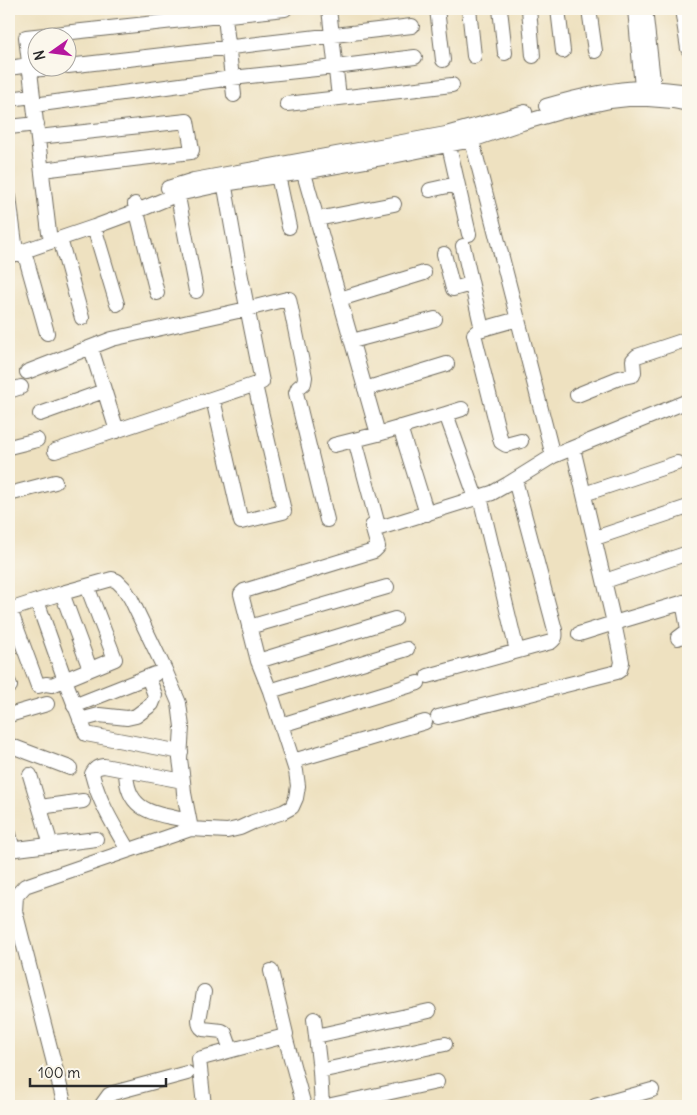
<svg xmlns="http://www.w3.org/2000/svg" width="697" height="1115" viewBox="0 0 697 1115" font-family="Delius,sans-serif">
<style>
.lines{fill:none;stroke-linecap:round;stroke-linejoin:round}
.minor-casing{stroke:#6f6b5f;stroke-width:16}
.minor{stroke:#fff;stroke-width:14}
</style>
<rect width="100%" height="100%" fill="#fbf7ec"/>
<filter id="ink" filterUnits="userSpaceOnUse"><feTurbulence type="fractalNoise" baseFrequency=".02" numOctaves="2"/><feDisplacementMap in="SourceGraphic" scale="10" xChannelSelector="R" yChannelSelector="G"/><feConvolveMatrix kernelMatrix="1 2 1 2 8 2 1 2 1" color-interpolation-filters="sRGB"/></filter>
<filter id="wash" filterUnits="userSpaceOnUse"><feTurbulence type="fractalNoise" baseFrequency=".0096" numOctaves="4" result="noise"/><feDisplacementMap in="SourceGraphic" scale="20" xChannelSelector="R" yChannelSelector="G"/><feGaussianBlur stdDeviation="1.12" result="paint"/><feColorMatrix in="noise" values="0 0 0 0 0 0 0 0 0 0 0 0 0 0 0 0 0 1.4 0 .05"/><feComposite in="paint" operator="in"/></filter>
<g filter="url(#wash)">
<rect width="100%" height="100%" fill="#eee1c0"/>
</g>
<g filter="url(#ink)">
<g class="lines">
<g class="minor-casing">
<path id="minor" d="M224,9l10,86
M329,9l10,88
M437,9l6,51
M469,9l5,47
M500,9l5,44
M529,9l4,47
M558,9l5,42
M589,9l6,42
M635,9l7,79
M645,9l9,80
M682,9l6,40
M68,66l344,-40
M9,68l20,-3
M30,70l24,-2
M9,99l24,-3
M287,104l165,-19
M34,105l198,-27 103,-11 80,-10
M546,106c31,-9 63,-17 96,-18 15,0 31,2 46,4
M9,127l28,-3
M470,133l83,323
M38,137l149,-16 5,29 -1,2 -149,18
M447,137l22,97
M301,163l77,271 -44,11
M276,166l13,61
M176,186l20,105
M168,188l26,-8 252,-46 79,-22
M430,190l27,-6
M9,197l6,47
M135,204l22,89
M317,219l77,-15
M94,227l23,77
M49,233l-23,-196 259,-28
M60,239l22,79
M463,246l19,83
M24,251l23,82
M444,254l9,35 18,-5
M9,256l85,-29 43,-16 41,-17 46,-10 79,-12 90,-16 79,-16 50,-17 38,-11 50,-11 18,-2h20l25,2 15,3
M340,299l84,-26
M518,319l-39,11 -5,4 27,108 5,3 15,-4
M352,341l83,-22
M91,348l26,83
M27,372l85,-33 135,-30 40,-10h2l16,78 -1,6 -6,5 -2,5 31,127
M365,389l82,-25
M9,391l12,-4
M577,395l42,-17 14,-3 1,-3 -1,-12 4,-4 51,-17
M213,399l28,123 42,-10 1,-1 -29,-126
M40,414l64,-23
M446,414l16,-5
M400,427l27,87
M378,434l68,-20 30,84
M355,440l24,89
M9,447l28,-7
M55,451l207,-69 -22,-110 -17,-96
M9,494l46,-12
M584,494l93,-31
M480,497l37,154
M373,530l119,-37 16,-9 45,-28 135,-55
M595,538l93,-31
M605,581l83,-28
M62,593l28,76
M37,601l28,79 21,54 95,18
M9,610l53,-17 50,-14 5,2 7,7 7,11 34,71 14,33 3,24 -2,32 3,22 1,12 7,36
M10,610l28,76 8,-2 6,1 63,-26 -28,-73
M249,627l138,-40
M579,634l35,-11 74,-22
M678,638l8,-6 2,-3 -5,-27
M258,661l137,-42
M428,676l123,-34c5,-4 5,-6 4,-12l-40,-150
M9,683l1,3
M270,691l137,-42
M74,706l81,-32
M9,715l38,-11
M438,717l179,-45 3,-2 2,-8 -8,-39 -41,-175
M80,720l19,-5 28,3 9,-2 16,-12 2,-5 1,-4 -7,-18
M281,725l137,-42
M9,745l61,23
M293,761l132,-39
M126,770c0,44 30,43 63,51
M30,775l21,70
M40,807l43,-6
M9,834l4,16
M9,850l87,-11
M128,850c-14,-24 -29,-48 -36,-76 3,-6 5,-7 12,-8l79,15
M204,992l-5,28c0,4 1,7 4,9l19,2 3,2 6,17
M314,1019l6,52 2,35
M285,1036l19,70
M316,1036l113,-25
M320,1071l125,-27
M65,1106l-50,-195 1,-15 9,-10 166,-57 36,2 13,-3 13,-6 30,-10 9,-5 4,-9 2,-12 -2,-15 -26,-80 -12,-30 -17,-67 3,-3 130,-40 4,-4 -6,-21
M101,1106l8,-11 4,-2 74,-20
M204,1106l-5,-47 3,-1 83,-22 1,-2 -15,-63
M327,1106l110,-24
M595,1106l57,-16"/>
</g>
<use href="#minor" class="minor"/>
</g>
</g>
<rect width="697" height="1115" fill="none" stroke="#fbf7ec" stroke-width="30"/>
<g transform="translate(52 52) rotate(256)"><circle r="24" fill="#fbf7ec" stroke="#a8a59f"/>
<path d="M0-4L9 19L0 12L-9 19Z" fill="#b5179e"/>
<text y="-8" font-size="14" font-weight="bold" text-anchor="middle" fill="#2b2b2b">N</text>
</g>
<path d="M30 1078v8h136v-8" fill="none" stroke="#2b2b2b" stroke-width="2.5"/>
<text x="38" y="1078" font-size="15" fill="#2b2b2b" stroke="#fbf7ec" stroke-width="4" paint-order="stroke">100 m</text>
</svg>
